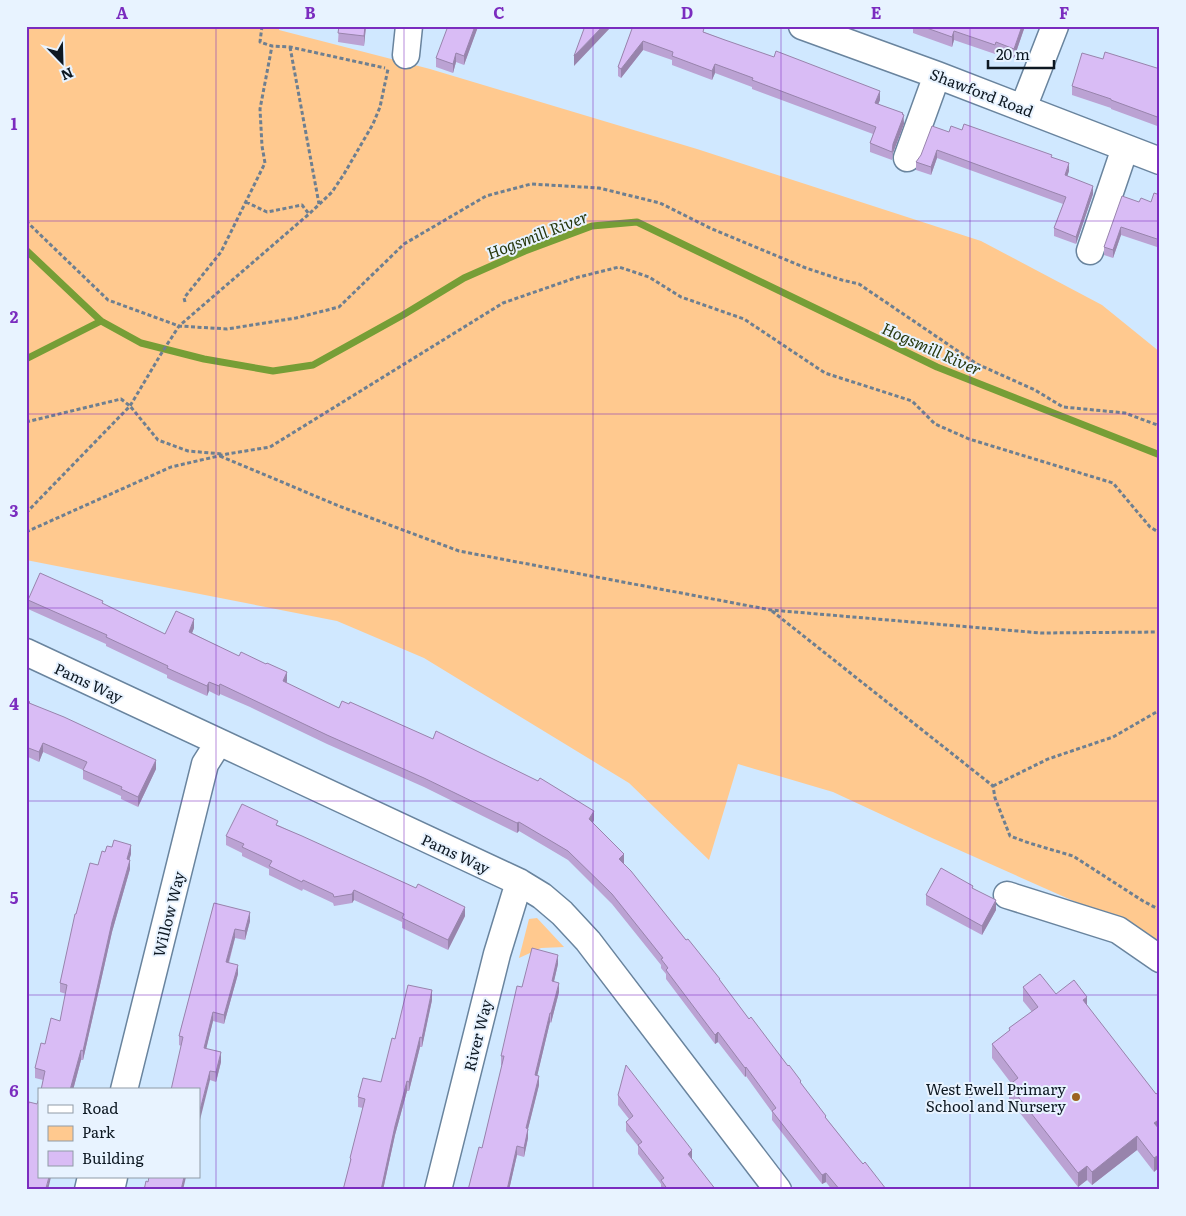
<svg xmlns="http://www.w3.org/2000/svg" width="1186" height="1216" viewBox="0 0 1186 1216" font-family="Literata,serif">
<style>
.green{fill:#ffc98f}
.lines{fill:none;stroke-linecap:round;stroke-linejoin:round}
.stream{stroke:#769e36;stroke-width:7}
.minor-casing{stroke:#69849e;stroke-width:29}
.path{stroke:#6e7f90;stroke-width:3;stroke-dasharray:4 2.5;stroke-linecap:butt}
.minor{stroke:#fff;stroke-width:26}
.wall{fill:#bba2d3}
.shaded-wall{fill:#9884ac}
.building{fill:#d9bcf5;stroke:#9884ac}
.grid{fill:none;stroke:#7b2cbf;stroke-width:1;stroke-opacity:0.55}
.poi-dot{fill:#9c6520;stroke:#e8f3ff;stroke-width:2}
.labels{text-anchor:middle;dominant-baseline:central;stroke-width:4;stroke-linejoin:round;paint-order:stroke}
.street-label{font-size:15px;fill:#0d1822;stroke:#e8f3ff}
.poi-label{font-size:15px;fill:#0d1822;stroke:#e8f3ff;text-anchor:end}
.water-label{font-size:16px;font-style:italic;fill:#26370c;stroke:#e8f3ff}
.neatline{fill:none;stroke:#7b2cbf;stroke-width:2}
.grid-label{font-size:16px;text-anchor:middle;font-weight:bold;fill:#7b2cbf}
</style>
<rect width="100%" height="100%" fill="#d0e8ff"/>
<path class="green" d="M26,26h253v4l151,39 267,80 284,92 121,64 58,47v597l-28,-22 -200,-89 -99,-46 -95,-28 -29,96 -80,-77 -205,-125 -87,-37 -311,-61z
M537,918l27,29 -23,1 -22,10 10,-39z"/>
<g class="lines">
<path class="stream" d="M26,250l75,71 40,22 63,16 69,12 40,-6 90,-50 61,-37 61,-27 67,-25 45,-4 300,145 223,88
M26,359l75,-38"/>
<g class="minor-casing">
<path id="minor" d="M802,26l135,49 223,86
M406,55l3,-29
M1023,108l32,-82
M907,158l30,-83
M1090,251l35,-103
M26,652l493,230 23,14 20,17 26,28 190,249
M1007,895l111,35 42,29
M124,1090l81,-326 14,-22
M88,1190l3,-13
M111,1190l3,-13
M438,1190l59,-236 22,-72"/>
</g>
<path class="path" d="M262,26l-2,16 12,4 18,1 95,21
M290,47l29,157
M246,202l21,10 35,-7 7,9
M26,221l82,79 71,26 48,3 69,-11 43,-11 65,-63 82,-48 45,-12 68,4 61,15 52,26 94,39 36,12 17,4 118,80 58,26 28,17 62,6 35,13
M185,302l-1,-4 37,-46 44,-89 -3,-17 -2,-37 12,-63
M26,422l95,-23 9,7 28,34 30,11 34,3
M220,456l119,50 120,45 312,59 270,23 119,-1
M26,513l104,-107 31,-52 18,-28 130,-112 23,-22 12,-18 29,-50 7,-17 8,-38
M26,532l145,-65 56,-13 43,-7 233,-144 72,-25 44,-11 30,10 32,20 63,22 81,54 87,28 23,23 34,15 144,44 37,44 10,6
M772,611l221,175 2,12 15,38 19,7 44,13 70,45 17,9
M993,786l55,-27 65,-22 47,-27"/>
<use href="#minor" class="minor"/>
</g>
<path class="wall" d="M339,26h27l-2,20 -26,-4z
M478,26l-14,39 -8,-3 -3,11 -17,-6v-9z
M633,26l71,6 176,68 -2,4 25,10 1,10 -11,29 -1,7 -22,-8v-9l3,-9 -121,-45v-2l-37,-14 -3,7 -40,-15v-5l-29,-10 -22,28 -3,-2v-9z
M913,26h112l-11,32 -18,-7 -1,3 -41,-14 -2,7 -39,-14z
M1103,59l57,10v58l-49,-18v-1l-39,-13v-9z
M962,130l90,27 17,14 -2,5 26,18 -17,50 -22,-8v-8l9,-24 -126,-46 -6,17 -15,-5v-8l33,-30z
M1160,195v53l-39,-13 -8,23 -9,-3v-8l35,-45h12z
M28,600l75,4 62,30 29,-6 -2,5 95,48 -1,2 53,25 255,112 -1,3 31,41 96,117 29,38 52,64 25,35 31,39 29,32 4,1h-58l-6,-8 -4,2 -50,-64v-8l-26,-36 -1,1 -27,-35 -3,2 -49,-65v-5l-5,-6v-3l-49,-61 -44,-44 -49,-29 -2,2 -93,-46 -97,-43 -77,-37 -30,-13 -1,2 -10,-5 -2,5 -40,-18v-3l-61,-29v-2l-78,-35z
M26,700l4,3 126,66 -18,38 -17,-8v-3l-38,-17v-9l-40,-18 -4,10 -13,-6z
M278,825l187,91 -17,34 -46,-22v-6l-48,-22 -2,3 -18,3 -1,-3 -30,-14 -1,2 -33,-16v-6l-27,-13v-3l-16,-8v-9z
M105,852l26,2 -2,6 1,9 -18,63 -29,128h-2l-8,30h-32l2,-10 -8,-2v-10l10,-24 15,-23 6,-27 -6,-2v-9l16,-69 22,-49z
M926,895l70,15 -14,25 -56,-30z
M214,903l36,18 -5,19 -10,-2 -6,25 9,11 -14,50 -11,-3 -7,28 15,13 -5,20 -6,-2 -29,-34 -2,-1v-9z
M558,964l-4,17 5,11 -8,31 -1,-1 -13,54 2,9 -11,44v9l-4,19 -7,-2 -8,35h-41l14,-42 20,-83h-1v-9l21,-69z
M1023,987l33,7 31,12 69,88 -2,78 -17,-22 -45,35 -5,-5 -9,7 -69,-88v-14l2,-2 -19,-25v-14l17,-13v-3l23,-16 -9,-11z
M432,1000l-10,47h-2l-11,44h-2l-12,44 -12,55h-40l7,-27v-5l13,-50 -5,-1v-10l23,-15 14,-43z
M618,1095l74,65 24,30h-55v-6l-23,-30v-8l-12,-15v-9l3,-3 -11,-14z"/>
<path class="shaded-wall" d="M365,26h1l-2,20v-10z
M475,26h3v1l-14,38v-9z
M603,26h9l-38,40v-10z
M1022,26h3l-11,32v-9z
M954,31v9l-2,7v-10z
M643,41v9l-22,28v-9z
M456,53v9l-3,11v-9z
M715,64v9l-3,7v-9z
M880,91v9l-5,12v-9z
M903,113l1,11 -11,29 -1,7 1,-16z
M937,150v8l-6,17v-8z
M1069,163v8l-4,12v-8z
M1093,186v8l-17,50v-7z
M1121,227v8l-8,23v-8z
M194,619v9l-5,13v-9z
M287,672v9l-4,10v-10z
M209,682v9l-2,5v-10z
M220,684v10l-1,2v-10z
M43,743v9l-4,10v-10z
M156,760v9l-18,38v-10z
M594,811v9l-5,9v-10z
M519,822v9l-2,2v-10z
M131,845v9l-4,14v-9z
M624,854v9l-5,5v-9z
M130,860v9l-18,63 -29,128v-9l29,-129z
M354,890v10l-2,3v-9z
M996,900v10l-14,25v-9z
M465,907v9l-17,34v-10z
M250,912v9l-5,19v-9z
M235,929v9l-9,33v-9z
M558,955v9l-6,26v-9z
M238,965v9l-14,50v-9z
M559,983v9l-8,31v-10z
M432,990v10l-10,47v-9z
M1087,997v14l-4,-11z
M213,1012v9l-9,37v-10z
M550,1013v9l-15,63v-10z
M718,1032v10l-3,2v-9z
M420,1037v10l-11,44v-9z
M81,1050v10l-8,30h-3z
M221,1052v10l-5,20v-10z
M746,1067v9l-1,1v-9z
M210,1071v9l-11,44v-10z
M539,1076v9l-12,48 1,-4v9l-4,19v-9l2,-20z
M407,1081v10l-12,44 -12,55h-2l14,-64z
M1160,1119v14l-6,-10z
M1137,1136v14l-45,35v-13z
M517,1146v9l-8,35h-2z
M692,1150v9l-4,-5z
M1160,1154v13l-6,5v-14z
M1087,1166v14l-9,7v-14z
M826,1173v9l-4,2v-9z
M49,1177h2l-3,13h-2z
M184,1177h2l-3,13h-2z"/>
<path class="building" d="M339,26h26l-1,10 -26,-3z
M448,26h27l-11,30 -8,-3 -3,11 -17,-6z
M585,26h18l-29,30z
M633,26h68l3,2 -1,4 22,8 49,17 2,-6 104,40 -5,12 28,10 -1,1 2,1 -11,29 -1,8 -22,-9 6,-16 -124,-47 1,-2 -38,-14 -3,7 -40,-15 1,-4 -30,-11 -22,28 -3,-2z
M921,26h101l-8,23 -18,-7 -1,3 -41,-14 -2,6z
M1105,52l55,17v49l-49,-18v-1l-39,-13 10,-33 21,6z
M964,124l88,31 -1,2 18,6 -4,12 28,11 -17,51 -22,-9 12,-31 -129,-47 -6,17 -15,-5 5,-7 11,-29 17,6 2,-6 11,4z
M1154,193l6,2v45l-39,-13 -8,23 -9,-3 18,-51 17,6 2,-4 10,4z
M40,573l63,28 -1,2 63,31 11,-23 18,8 -5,13 50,24 2,-4 25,12 1,-1 20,9 -4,9 56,27 3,-7 7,3 1,-2 83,37 3,-8 102,50 2,-3 54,33 -5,8 35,35 -5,5 12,12 55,69 2,-1 32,40h-1l30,40 2,-2 37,49 1,-1 12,16 -1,1 26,34 -1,1 32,40 6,7 2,-2 21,27 2,-1 2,2h-50l-14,-17 -4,2 -50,-64 4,-3 -30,-41 -1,1 -27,-36 -3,3 -49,-65 2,-2 -7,-9 2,-1 -51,-64 -44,-43 -49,-29 -2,1 -93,-45 -97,-43 -107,-51 -1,2 -10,-4 -2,4 -40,-18 1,-2 -62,-29 1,-2 -79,-35z
M26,700l4,2 -1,1 35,14 92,43 -18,37 -17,-8 1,-2 -39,-17 4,-8 -44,-19 -4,9 -13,-5z
M242,804l36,17 -2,4 26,11 114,52 2,-4 47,23 -17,33 -46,-22 2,-4 -50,-24 -2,4 -18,3 -1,-3 -30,-14 -1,2 -33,-16 3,-5 -30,-14 2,-3 -18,-8z
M114,840l17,5 -4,14 3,1 -18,62 -29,129 -2,-1 -11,40h-29l4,-19 -10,-3 6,-25 4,1 6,-26 9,3 7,-36 -7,-2 15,-69h1l14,-51 8,2 4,-14 3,1 2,-6 5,1z
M941,868l32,18 -1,2 24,12 -14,26 -56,-31z
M214,903l36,9 -5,19 -10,-2 -9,33 12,3 -14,50 -11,-3 -9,36 17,4 -5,20 -6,-1 -11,43v-24h-28l12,-53 -4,-1z
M532,948l26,7 -6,26 7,2 -8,30h-1l-15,62 4,1 -13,52 2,1 -4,19 -7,-2 -10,44h-39l11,-43 3,1 22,-92h-3l16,-70 5,1z
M1040,974l16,20 18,-14 13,17 -4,3 73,94 4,-3v28l-6,4 6,7v24l-6,4 -17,-22 -45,36 -5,-6 -9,7 -69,-88 9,-7 -26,-34 18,-14 -1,-2 29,-21 -15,-20z
M408,985l24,5 -10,48 -2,-1 -11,45 -2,-1 -12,45 -14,64h-38l8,-31 -1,-1 15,-59 -7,-2 5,-19 18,4 11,-44 3,1z
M626,1065l66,85 -4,4 28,36h-48l-7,-10 3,-2 -26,-33 4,-3 -16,-20 7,-6 -15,-21z
M39,1098v79h10l-3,11h-2l-1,2h-17v-75l3,-13 8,2z
M149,1177h35l-3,13h-37l2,-9 2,1z"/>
<path class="grid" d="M216,26v1164M404,26v1164M593,26v1164M781,26v1164M970,26v1164M26,221h1134M26,414h1134M26,608h1134M26,801h1134M26,995h1134"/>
<circle class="poi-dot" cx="1076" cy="1097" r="5"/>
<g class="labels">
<g class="street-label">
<text transform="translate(982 92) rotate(21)">Shawford Road</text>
<text transform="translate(89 682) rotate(25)">Pams Way</text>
<text transform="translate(456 853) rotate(25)">Pams Way</text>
<text transform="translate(168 914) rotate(-76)">Willow Way</text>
<text transform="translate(477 1035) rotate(-76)">River Way</text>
</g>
<g class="poi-label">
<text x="1066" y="1088">West Ewell Primary<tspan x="1066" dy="17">School and Nursery</tspan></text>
</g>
<g class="water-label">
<text transform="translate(537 234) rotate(-21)">Hogsmill River</text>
<text transform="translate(932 348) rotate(24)">Hogsmill River</text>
</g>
</g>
<rect width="1186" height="1216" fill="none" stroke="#e8f3ff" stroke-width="55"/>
<rect x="38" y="1088" width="162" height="90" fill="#e8f3ff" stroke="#909ba7"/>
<rect x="48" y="1105" width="25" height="8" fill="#ffffff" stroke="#909ba7"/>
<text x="82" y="1114" font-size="15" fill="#0d1822">Road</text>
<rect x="48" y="1126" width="25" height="15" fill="#ffc98f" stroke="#909ba7"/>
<text x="82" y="1138" font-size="15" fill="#0d1822">Park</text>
<rect x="48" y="1151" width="25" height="15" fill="#d9bcf5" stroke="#909ba7"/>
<text x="82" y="1164" font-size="15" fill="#0d1822">Building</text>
<g transform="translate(62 62) rotate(157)" stroke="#e8f3ff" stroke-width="4" paint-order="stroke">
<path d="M0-4L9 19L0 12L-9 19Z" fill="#0d1822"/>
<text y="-8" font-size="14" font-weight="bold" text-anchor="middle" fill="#0d1822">N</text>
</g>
<path d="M988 60v8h66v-8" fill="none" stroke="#0d1822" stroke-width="2.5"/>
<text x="996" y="60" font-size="15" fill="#0d1822" stroke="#e8f3ff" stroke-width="4" paint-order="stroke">20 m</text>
<rect x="28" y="28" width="1130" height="1160" class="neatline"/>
<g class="grid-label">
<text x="122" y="19">A</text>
<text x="310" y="19">B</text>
<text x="499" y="19">C</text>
<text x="687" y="19">D</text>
<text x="876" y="19">E</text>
<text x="1064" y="19">F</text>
<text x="14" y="130">1</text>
<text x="14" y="323">2</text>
<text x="14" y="517">3</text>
<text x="14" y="710">4</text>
<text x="14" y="904">5</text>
<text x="14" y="1097">6</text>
</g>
</svg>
